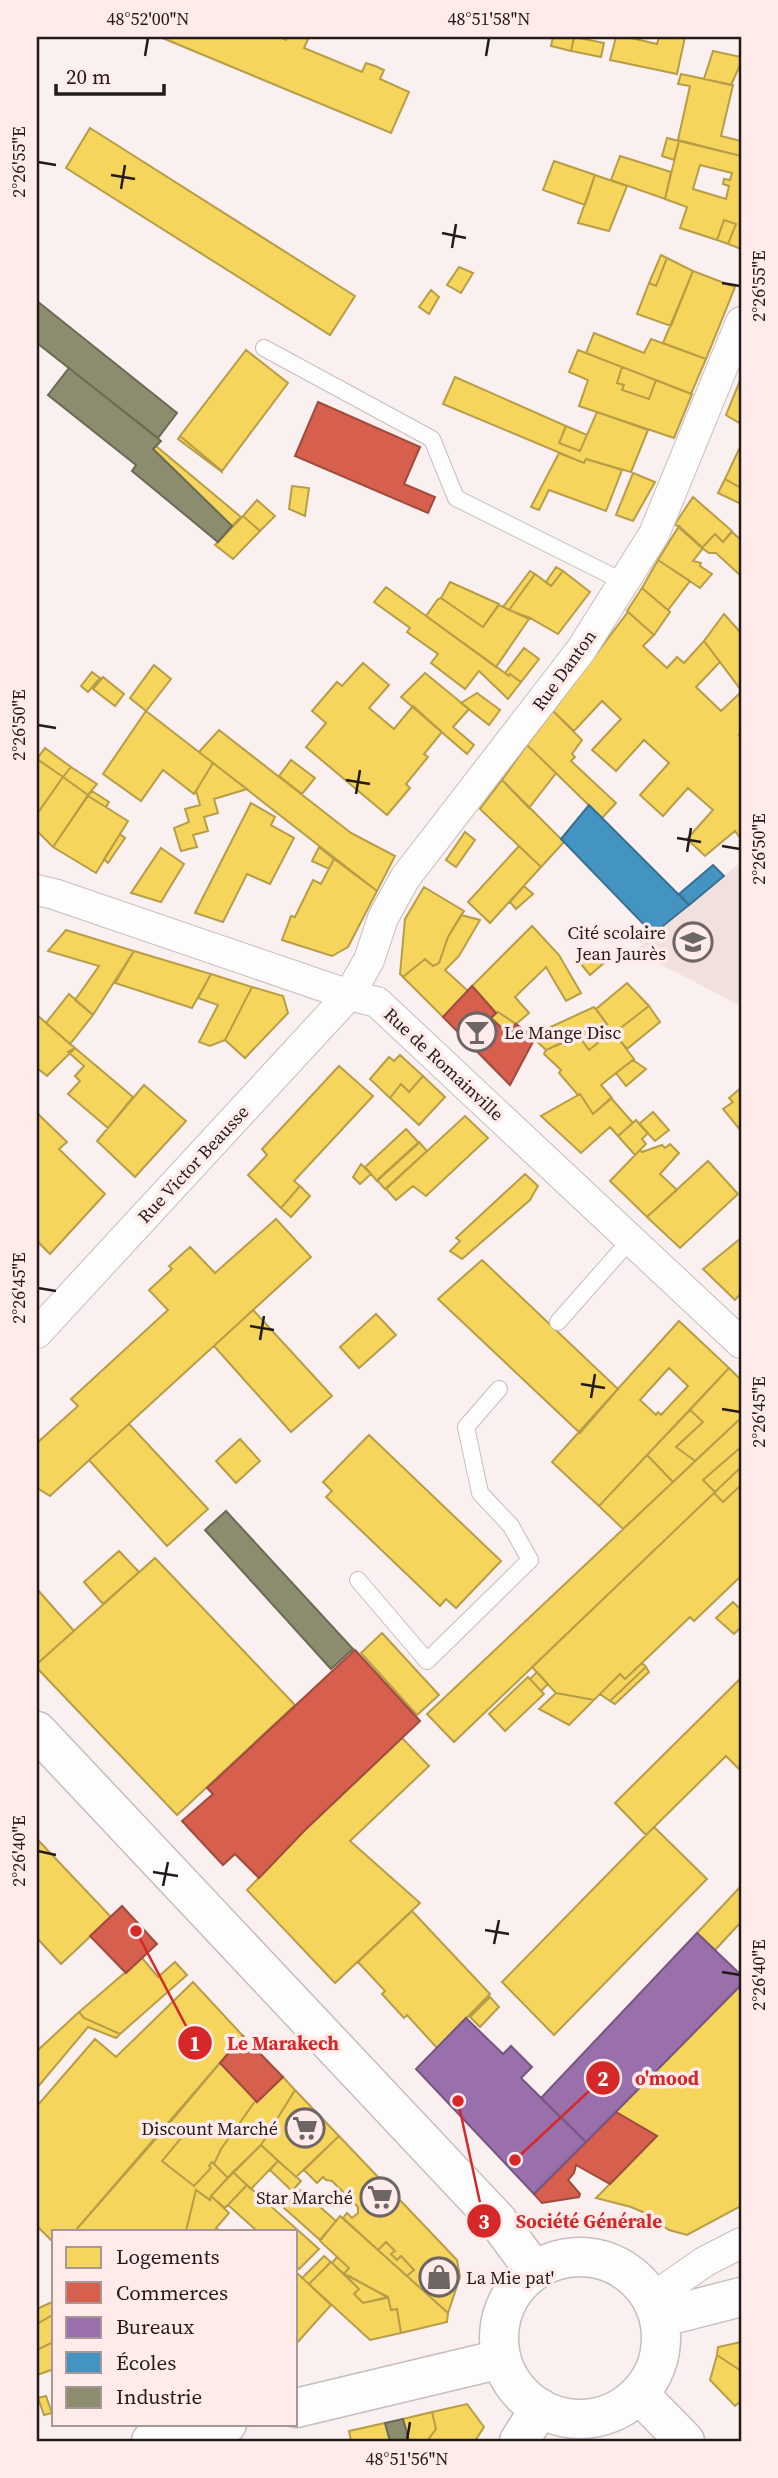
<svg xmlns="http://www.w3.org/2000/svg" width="778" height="2478" viewBox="0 0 778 2478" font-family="'Source Serif 4',serif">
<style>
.built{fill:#f2e0de}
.homes{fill:#f6d55c;stroke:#b79d48;stroke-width:2;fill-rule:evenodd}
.shops{fill:#d6604d;stroke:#a04b3e;stroke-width:2}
.offices{fill:#9970ab;stroke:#765680;stroke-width:2}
.schools{fill:#4393c3;stroke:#396f90;stroke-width:2}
.industry{fill:#8c8c6e;stroke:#6c6a55;stroke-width:2}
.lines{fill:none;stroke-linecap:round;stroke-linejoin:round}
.lane-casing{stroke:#c6bdbc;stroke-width:18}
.street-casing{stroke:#c6bdbc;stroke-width:32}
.secondary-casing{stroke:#c6bdbc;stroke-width:41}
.primary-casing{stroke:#c6bdbc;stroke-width:41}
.lane{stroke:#fefdfd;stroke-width:16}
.street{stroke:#fefdfd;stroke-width:30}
.secondary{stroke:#fefdfd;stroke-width:38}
.primary{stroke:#fefdfd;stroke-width:38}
.ticks{fill:none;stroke:#231b1a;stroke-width:2.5}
.labels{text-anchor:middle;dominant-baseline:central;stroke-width:7;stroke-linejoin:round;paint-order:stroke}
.street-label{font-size:18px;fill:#231b1a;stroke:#ffecea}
.poi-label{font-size:18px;fill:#231b1a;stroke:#ffecea;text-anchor:end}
.leader{fill:none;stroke:#d62828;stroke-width:2.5}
.callout-dot{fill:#d62828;stroke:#ffecea;stroke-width:2.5}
.mark-label{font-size:21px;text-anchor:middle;font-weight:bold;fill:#fff}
.callout-label{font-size:19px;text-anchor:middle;font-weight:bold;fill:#d62828;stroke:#ffecea;stroke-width:7;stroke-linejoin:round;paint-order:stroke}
.neatline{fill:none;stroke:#231b1a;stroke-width:2.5}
.ticks-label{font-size:18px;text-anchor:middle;fill:#231b1a}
</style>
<rect width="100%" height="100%" fill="#faf0ef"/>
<path class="built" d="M741,862v144l-106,-55z"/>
<path class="homes" d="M160,37h119l7,3 1,-3h17l4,2 -4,9 58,24 4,-9 9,3 9,4 -4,9 29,13 -18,41z
M553,37l21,1 -3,13 -20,-5z
M574,37l30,6 -3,14 -30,-6z
M616,37h11l30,7 2,-7h26l-8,37 -67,-14z
M713,51l28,6v6l-10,22 -27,-6z
M681,74l52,11 -12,51 20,5v15l-63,-16 12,-54 -12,-2z
M90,128l265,168 -25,39 -264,-167z
M667,138l12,3 -5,19 -12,-4z
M679,141l62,15v93l-13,-5 8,-20 -12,-4 -7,20 -37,-12 7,-21 -22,-8zM700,165l32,8 -2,7 -6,-1 -1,5 6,2 -3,13 -33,-10z
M620,156l51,16 -6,27 -54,-19z
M554,161l41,14 -10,30 -42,-15z
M595,175l32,11 -18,45 -31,-8z
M724,220l12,4 -8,20 -11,-4z
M661,255l6,3 -11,28 -7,-3z
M667,258l26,13 -22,55 -34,-12 12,-31 7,3z
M459,267l14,6 -12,20 -14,-8z
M693,271l42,16 -29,72 -43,-16z
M431,290l8,7 -10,17 -10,-7z
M594,333l50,20 7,-14 55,20 -15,35 -105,-41z
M246,350l42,33 -66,88 -42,-35z
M578,350l44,17 -5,16 7,2 -2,5 27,9 7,-19 36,14 -18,44 -95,-32 9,-26 -19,-8z
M622,367l34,13 -7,19 -27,-9 2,-5 -7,-2z
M455,377l111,49 -7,17 21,8 17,-39 51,18 -17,42 -45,-13 -2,4 -141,-59z
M741,378v46l-15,-9z
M566,426l21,9 -7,16 -21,-8z
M180,436l42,35v1l-44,-33z
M741,445v43l-16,-9z
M156,446l85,71 -9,9 -79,-77z
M559,453l25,10 2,-4 36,11 -16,41 -57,-21 -10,20 -8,-3z
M633,473l22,9 -22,39 -17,-6z
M725,479l16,9v16l-23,-11z
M292,486l17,2 -4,28 -16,-7z
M693,497l39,34 -9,11 -8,-8 -13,14 -27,-24z
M257,500l18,16 -15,15 -17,-15z
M243,516l17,15 -27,28 -18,-14z
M679,526l24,22 -10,13 8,2 -1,3 12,8 -12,14 -42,-28z
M732,532l9,8v36l-25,-23h-7l-7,-5 13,-14 8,8z
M658,560l32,21 -22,29 -26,-22z
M556,567l7,4 -12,15 -5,-4z
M530,571l5,3 -26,36 -6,-3z
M563,571l27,21 -32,42 -28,-16 -21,-8 26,-36 16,12z
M450,582l49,22 -16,23 -42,-29z
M386,587l119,86 4,3 1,-2 11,8 -13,17 -29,-28 -14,18 -34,-26 7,-9 -31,-22 3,-4 -36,-26z
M642,588l28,24 -16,23 -27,-24z
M441,598l42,29 16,-22 30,14 -33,48 -70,-51 12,-17z
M628,612l26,23 -11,11 24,22 10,-11 7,6 20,-22 16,21 -24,25 25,24 20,-19v42l-2,1 2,2v102l-6,-8 -30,25 -18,-17 26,-29 -25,-22 -25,28 -23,-21 29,-32 -25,-23 -28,31 -24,-21 29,-31 -19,-18 -28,30 -21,-20z
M724,614l17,19v57l-37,-49z
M524,648l15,11 -18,23 -11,-8 -1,2 -4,-3z
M363,663l26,22 -20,23 25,21 19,-23 29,26 -18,22 4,3 -22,27 4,4 -23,27 -81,-68 20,-24 -14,-12 25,-29 5,4z
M154,665l17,14 -25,32 -16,-13z
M92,672l8,6 -12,14 -7,-6z
M425,673l44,36 -16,18 21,18 -7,9 -66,-57z
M103,677l21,17 -9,12 -22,-17z
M477,693l23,17 -11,15 -28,-22z
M146,711l67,52 -19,31 -31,-24 -22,31 -38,-27z
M553,711l29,29 -10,14 3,3 -4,4 45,42 -14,15 -75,-73z
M219,730l132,103 44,23 -18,35 -178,-139z
M527,745l29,28 -27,35 -27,-28z
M45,748l26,19 -8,10 -26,-18z
M37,759l26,18 -26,37z
M291,760l24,18 -13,16 -23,-18z
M213,763l34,26 -33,10 4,14 -14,4 4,14 -15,4 4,12 -16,4 -7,-23 15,-6 -4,-13 15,-4 -4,-14z
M71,767l26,17 -9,11 -25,-18z
M63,777l25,18 -35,52 -16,-16v-17z
M502,780l62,62 -23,25 -61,-58z
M92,791l17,11 -3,5 -18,-11z
M88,796l40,25 -32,52 -43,-26z
M251,803l24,14 -4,8 23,13 -24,46 -23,-10 -24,48 -28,-9z
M465,832l10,8 -19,27 -10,-7z
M120,834l5,4 -17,25 -4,-4z
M519,846l22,21 -51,56 -22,-21z
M319,847l15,12 -5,10 -17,-8z
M161,848l23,16 -23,38 -30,-9z
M334,859l43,32 -29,56 -16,9 -50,-16 9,-24 4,1 18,-37 8,4z
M524,886l9,8 -17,15 -6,-7z
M424,887l40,24 -16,26 -9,26 -6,3 -8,-7 -22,18 -3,-3 5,-55z
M461,915l19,5 -21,36 -14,14 23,21 -25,26 -40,-40 22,-18 8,7 6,-3 9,-26z
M532,926l27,29 22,38 -15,8 -20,-34 -31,30 14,16 -13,11 -18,-12 -2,1 -24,-27z
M66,930l68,21 -41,64 -18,-15 24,-34 -51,-15z
M596,950l9,12 -15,13 -10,-12z
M134,951l77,23 -19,34 -77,-25z
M211,974l41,13 -27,53 -15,6 -11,-4 19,-37 -20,-7z
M627,983l22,23 -35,27 20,26 -33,26 11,13 -19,16 -13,-20 -2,1 -19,-22 2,-3 -17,-16 2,-4 32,-15 11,15 14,-11 -7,-11 11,-4 -11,-15z
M252,987l31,9 5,17 -43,45 -20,-18z
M69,994l24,21 -23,29 -24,-21z
M649,1006l11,16 -33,27 -13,-16z
M594,1007l13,17 -61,26 -15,-14z
M498,1012l18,12 -9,9 -16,-15z
M37,1015l38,33 -28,28 -10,-8z
M596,1028l7,11 -14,11 -11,-15z
M75,1048l58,49 -25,31 -40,-34 12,-13 -5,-5 9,-10 -16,-14z
M400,1055l23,21 -14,16 -8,-8 -11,14 -20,-19 19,-22 5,4z
M633,1060l13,9 -20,17 -10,-13z
M339,1066l34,30 -79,85 6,5 -19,22 -33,-33 19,-20 -5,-6z
M423,1076l22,21 -26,28 -29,-27 11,-14 8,8z
M144,1085l42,36 -51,56 -38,-36z
M741,1088v43l-18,-22 10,-7 -4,-4z
M580,1094l13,20 18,-16 22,25 -15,13 -8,-9 -29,26 -40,-37z
M653,1112l16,18 -14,11 -16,-17z
M37,1113l30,29 -8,7 46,45 -55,60 -13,-13z
M465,1116l23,22 -62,58 -13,-10 -17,14 -10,-11z
M636,1120l12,13 -6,6 4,5 -11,11 -17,-19z
M406,1129l13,14 -42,38 -12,-14z
M419,1142l8,9 -42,38 -8,-9z
M670,1144l9,9 -19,21 17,16 -30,27 -37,-36 30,-31 2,2 20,-7 3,3z
M708,1161l30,33 -58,54 -33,-31z
M361,1164l10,10 -11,10 -7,-7z
M525,1174l13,12 -8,14 -68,59 -12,-8 10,-10 -4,-3z
M300,1186l10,10 -19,21 -10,-9z
M276,1219l35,38 -261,239 -13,-8v-45l41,-37 -7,-7 97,-89 -19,-20 23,-21 -3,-3 21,-19 25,26z
M741,1238v55l-6,7 -32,-31z
M482,1260l136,129 -38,44 -142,-134z
M253,1310l79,86 -41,36 -77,-86z
M376,1314l20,21 -37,33 -19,-21z
M679,1321l50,47 -130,138 -47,-44zM669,1368l19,18 -27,29 -3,-3 -2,3 -16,-15z
M729,1368l12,12v38l-46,43 -19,-14 27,-25 -13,-12z
M690,1410l13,12 -27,25 19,14 -22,21 -26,-27z
M741,1418v29l-38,33 12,12 -261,250 -27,-28z
M129,1424l79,85 -41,37 -78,-86z
M369,1435l132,126 -45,47 -10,-9 -6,7 -114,-109 6,-6 -9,-9z
M240,1439l20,22 -24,22 -20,-22z
M741,1447v20l-26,25 -12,-12z
M647,1455l26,27 -50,47 -24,-23z
M741,1467v18l-18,17 -9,-9z
M741,1485v91l-47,45 -4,-4 -65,62 -5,-5 -26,26 -38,-7 -24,-26 182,-174 9,9z
M119,1551l20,21 -36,32 -19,-22z
M155,1558l140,147 -118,110 -140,-147v-4z
M37,1589l37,42 -37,33z
M733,1602l8,8v17l-7,7 -18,-16z
M382,1633l57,62 -22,20 -56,-62z
M642,1663l4,4 -36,34 -10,-7 20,-20 5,5z
M646,1667l3,5 -34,32 -5,-3z
M537,1672l11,12 -7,7 -11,-12z
M528,1677l16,17 -39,37 -16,-17z
M741,1678v93l-15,-15 -80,79 -31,-32z
M556,1693l38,7 -25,25 -30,-16z
M402,1738l27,28 -79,75 70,62 -85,80 -88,-93 58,-60z
M654,1827l53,52 -153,156 -52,-53z
M37,1839l74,78 -50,47 -24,-26z
M741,1886v36l-26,28 -18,-17z
M412,1911l78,83 -53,54 -30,-33 -3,3 -22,-24 3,-3 -27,-29z
M142,1958l16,19 17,-15 12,13 -67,59 -36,-16 -5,-6z
M193,1982l50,54 -168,195h-21v12l-17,-17v-120l58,-67 21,18z
M741,1985v221l-54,29 -18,-5 -24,-17 -14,-6 -35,-9 61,-62 -41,-24z
M490,1997l9,10 -19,20 -10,-10z
M79,2012l5,6 36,16 -4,4 -28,-11 -51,61v-37z
M220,2063l36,37 -35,49 -7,15 -2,-2 -3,4 2,2 -17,18 -32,-25 20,-24 -15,-11z
M283,2077l12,13 -34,55 -33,33 -14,-14 7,-15 35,-49 1,2z
M295,2090l44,46 -43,41 -35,-32z
M167,2126l15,11 -20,24 32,25 17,-18 -2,-2 3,-4 16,16 -17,18 -1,4 -14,-10 -10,41h-111z
M339,2136l118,124 3,17 -12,36 -41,-37 7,-6 -13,-14 -4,4 -6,-6 4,-3 -9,-9 -8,8 -35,-32 4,-5 5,5 6,-5v-6l-26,-26 -6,-1 -3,-3 -6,6 -13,-13z
M261,2145l17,16 -27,28 -18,-17z
M278,2161l23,20 -9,10 -22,-21z
M233,2172l14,13 -22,23 -14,-12z
M247,2185l72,64 -20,20 -3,-3v-35h-39l-29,-26z
M196,2190l14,10 1,-4 18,17 -13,15 4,3h-34z
M301,2190l35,31 -16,19 -36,-32z
M340,2216l108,97 -1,9 -46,11 -4,-24 -6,1 -3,-13 -44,-23 5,-6 -29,-27z
M386,2242l9,9 -4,3 6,6 4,-4 13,14 -7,6 -29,-26z
M324,2256l7,6 -22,22 -7,-6z
M337,2257l12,11 -5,6 -12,-11z
M331,2262l28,27 -5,5 9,9 25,-6 3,13 6,-1 4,24 -31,7 -61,-56z
M296,2272l35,33 -35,39z
M349,2276l38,21v1l-24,5 -9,-9 5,-5 -11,-11z
M54,2301v13l-17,10v-15z
M54,2314v32l-1,-4 -16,8v-26z
M53,2342l1,27 -17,6v-25z
M741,2342v29l-24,-16 1,-8z
M717,2355l24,16v30l-6,5 -25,-26z
M46,2396l6,17 -8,2 -6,-17z
M467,2404l17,23 -9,14h-48l9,-12 -4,-17z
M432,2412l4,17 -9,12h-18l-6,-22z
M385,2423l5,18h-39l-2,-10z"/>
<path class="shops" d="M318,402l102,45 -16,37 31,13 -7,16 -133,-57z
M472,986l24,27 -5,5 16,15 9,-9 19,14 -25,47 -67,-68z
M355,1650l65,71 -115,109 -46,48 -24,-24 -12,11 -41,-44 31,-27 -6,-6z
M122,1906l35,38 -31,29 -36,-37z
M243,2036l40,41 -26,25 -37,-39z
M616,2112l41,24 -47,48 -34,-19 -2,8 -6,7 12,14 -1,3 -37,6 -8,-9z"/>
<path class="offices" d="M697,1933l44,42v10l-155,157 -45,-44z
M466,2018l37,36 8,-8 21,21 -11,11 65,64 -52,52 -118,-125z"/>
<path class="schools" d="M589,805l100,100 -36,29 -92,-95z
M713,865l11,11 -35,29 -10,-11z"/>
<path class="industry" d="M37,301l140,112 -19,25 -121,-95z
M69,368l92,73 -8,8 79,77 -14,16 -86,-71 4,-6 -88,-70z
M226,1511l127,138 -22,20 -126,-139z
M403,2419l6,22h-19l-5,-18z"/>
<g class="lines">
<g class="lane-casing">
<path id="lane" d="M264,348l168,91 24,59 168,84
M558,1322l73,-83
M358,1580l69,81 103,-101 -19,-34 -31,-33 -14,-66 33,-38"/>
</g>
<g class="street-casing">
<path id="street" d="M37,890l17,4 295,101 28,7 364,341
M37,1333l312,-338 20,-35 14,-42 22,-40 176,-228 73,-116 87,-212
M651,2299l53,-37 37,-19"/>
</g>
<g class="secondary-casing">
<path id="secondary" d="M640,2395l45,46
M296,2408l205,-49
M151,2441l76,-17
M519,2441l21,-33"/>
</g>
<g class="primary-casing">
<path id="primary" d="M37,1731l460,489 37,50
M499 2338a81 81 0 1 1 162 0a81 81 0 1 1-162 0Z
M659,2318l82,-21"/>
</g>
<use href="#lane" class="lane"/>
<use href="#street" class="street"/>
<use href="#secondary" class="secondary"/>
<use href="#primary" class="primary"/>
</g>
<path class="ticks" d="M145,56l3,-18M486,56l3,-18M38,162l18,3M111,175l24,4M121,189l4,-24M442,233l24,5M452,248l4,-24M722,283l18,3M38,725l18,3M346,780l24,4M356,794l4,-24M677,838l24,4M722,846l18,3M687,852l4,-24M38,1288l18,3M250,1326l24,4M260,1340l4,-24M581,1384l24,4M591,1398l4,-24M722,1409l18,3M38,1851l18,4M153,1872l25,4M163,1886l5,-24M485,1930l24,4M494,1944l5,-24M722,1972l18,3M407,2440l3,-18"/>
<defs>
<g id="school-ring" transform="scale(2.0125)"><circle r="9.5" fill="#ffecea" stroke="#6e6665" stroke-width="1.5"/><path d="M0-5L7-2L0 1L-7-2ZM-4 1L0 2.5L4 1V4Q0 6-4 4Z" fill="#6e6665"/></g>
<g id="bar-ring" transform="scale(2.0125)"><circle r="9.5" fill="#ffecea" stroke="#6e6665" stroke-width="1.5"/><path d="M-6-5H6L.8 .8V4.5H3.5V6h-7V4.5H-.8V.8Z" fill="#6e6665"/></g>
<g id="supermarket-ring" transform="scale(2.0125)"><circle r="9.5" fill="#ffecea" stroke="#6e6665" stroke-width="1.5"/><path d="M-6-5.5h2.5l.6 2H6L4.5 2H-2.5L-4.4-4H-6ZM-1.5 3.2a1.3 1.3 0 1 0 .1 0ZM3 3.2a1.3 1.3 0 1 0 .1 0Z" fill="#6e6665"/></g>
<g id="shop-ring" transform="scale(2.0125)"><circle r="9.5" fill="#ffecea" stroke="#6e6665" stroke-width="1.5"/><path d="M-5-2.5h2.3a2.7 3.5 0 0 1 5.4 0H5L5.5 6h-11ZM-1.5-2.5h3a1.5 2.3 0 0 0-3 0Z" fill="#6e6665"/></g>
</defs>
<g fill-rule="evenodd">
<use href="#school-ring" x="693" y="942"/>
<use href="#bar-ring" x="477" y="1032"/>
<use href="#supermarket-ring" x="305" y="2128"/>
<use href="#supermarket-ring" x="380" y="2197"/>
<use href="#shop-ring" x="439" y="2277"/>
</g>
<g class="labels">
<g class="street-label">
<text transform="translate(564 670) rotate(-54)">Rue Danton</text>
<text transform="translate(444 1064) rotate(43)">Rue de Romainville</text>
<text transform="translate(193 1164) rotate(-47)">Rue Victor Beausse</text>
</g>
<g class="poi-label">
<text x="666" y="932">Cité scolaire<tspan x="666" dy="21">Jean Jaurès</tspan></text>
<text x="504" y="1032" text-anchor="start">Le Mange Disc</text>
<text x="278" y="2128">Discount Marché</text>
<text x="353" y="2197">Star Marché</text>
<text x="466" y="2277" text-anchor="start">La Mie pat'</text>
</g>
</g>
<path class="leader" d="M136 1931L195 2043M515 2160L603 2078M458 2101L484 2221"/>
<g class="callout-dot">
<circle cx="136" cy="1931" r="7"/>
<circle cx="515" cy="2160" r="7"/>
<circle cx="458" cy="2101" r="7"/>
<circle cx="195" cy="2043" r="18"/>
<circle cx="603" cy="2078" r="18"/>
<circle cx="484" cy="2221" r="18"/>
</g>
<g class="mark-label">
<text x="195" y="2051">1</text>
<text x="603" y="2086">2</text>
<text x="484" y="2229">3</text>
</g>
<g class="callout-label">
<text x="283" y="2050">Le Marakech</text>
<text x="667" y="2085">o'mood</text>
<text x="589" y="2228">Société Générale</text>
</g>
<rect width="778" height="2478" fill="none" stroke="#ffecea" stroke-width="77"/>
<rect x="52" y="2230" width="245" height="196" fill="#ffecea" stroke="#a79897" stroke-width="2"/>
<rect x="66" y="2247" width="35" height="21" fill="#f6d55c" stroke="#a79897" stroke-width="2"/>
<text x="116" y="2264" font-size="21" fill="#231b1a">Logements</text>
<rect x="66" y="2282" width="35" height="21" fill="#d6604d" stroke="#a79897" stroke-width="2"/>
<text x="116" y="2300" font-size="21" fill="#231b1a">Commerces</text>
<rect x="66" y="2317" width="35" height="21" fill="#9970ab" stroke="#a79897" stroke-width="2"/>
<text x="116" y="2334" font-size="21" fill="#231b1a">Bureaux</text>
<rect x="66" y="2352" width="35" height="21" fill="#4393c3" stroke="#a79897" stroke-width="2"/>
<text x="116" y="2370" font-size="21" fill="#231b1a">Écoles</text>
<rect x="66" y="2387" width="35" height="21" fill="#8c8c6e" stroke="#a79897" stroke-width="2"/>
<text x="116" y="2404" font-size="21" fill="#231b1a">Industrie</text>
<path d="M56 84v10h108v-10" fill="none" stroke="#231b1a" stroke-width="3.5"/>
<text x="66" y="84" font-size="21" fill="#231b1a" stroke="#ffecea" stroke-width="5" paint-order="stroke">20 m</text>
<rect x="38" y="38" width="702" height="2402" class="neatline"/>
<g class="ticks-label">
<text x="148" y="25">48°52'00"N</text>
<text x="489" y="25">48°51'58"N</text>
<text transform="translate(19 162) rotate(-90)" y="6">2°26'55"E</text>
<text transform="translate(759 286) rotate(-90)" y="6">2°26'55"E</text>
<text transform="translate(19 725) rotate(-90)" y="6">2°26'50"E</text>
<text transform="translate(759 849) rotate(-90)" y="6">2°26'50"E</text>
<text transform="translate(19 1288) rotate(-90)" y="6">2°26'45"E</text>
<text transform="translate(759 1412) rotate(-90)" y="6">2°26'45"E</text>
<text transform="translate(19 1851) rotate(-90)" y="6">2°26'40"E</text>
<text transform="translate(759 1975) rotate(-90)" y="6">2°26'40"E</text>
<text x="407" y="2465">48°51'56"N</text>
</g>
</svg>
